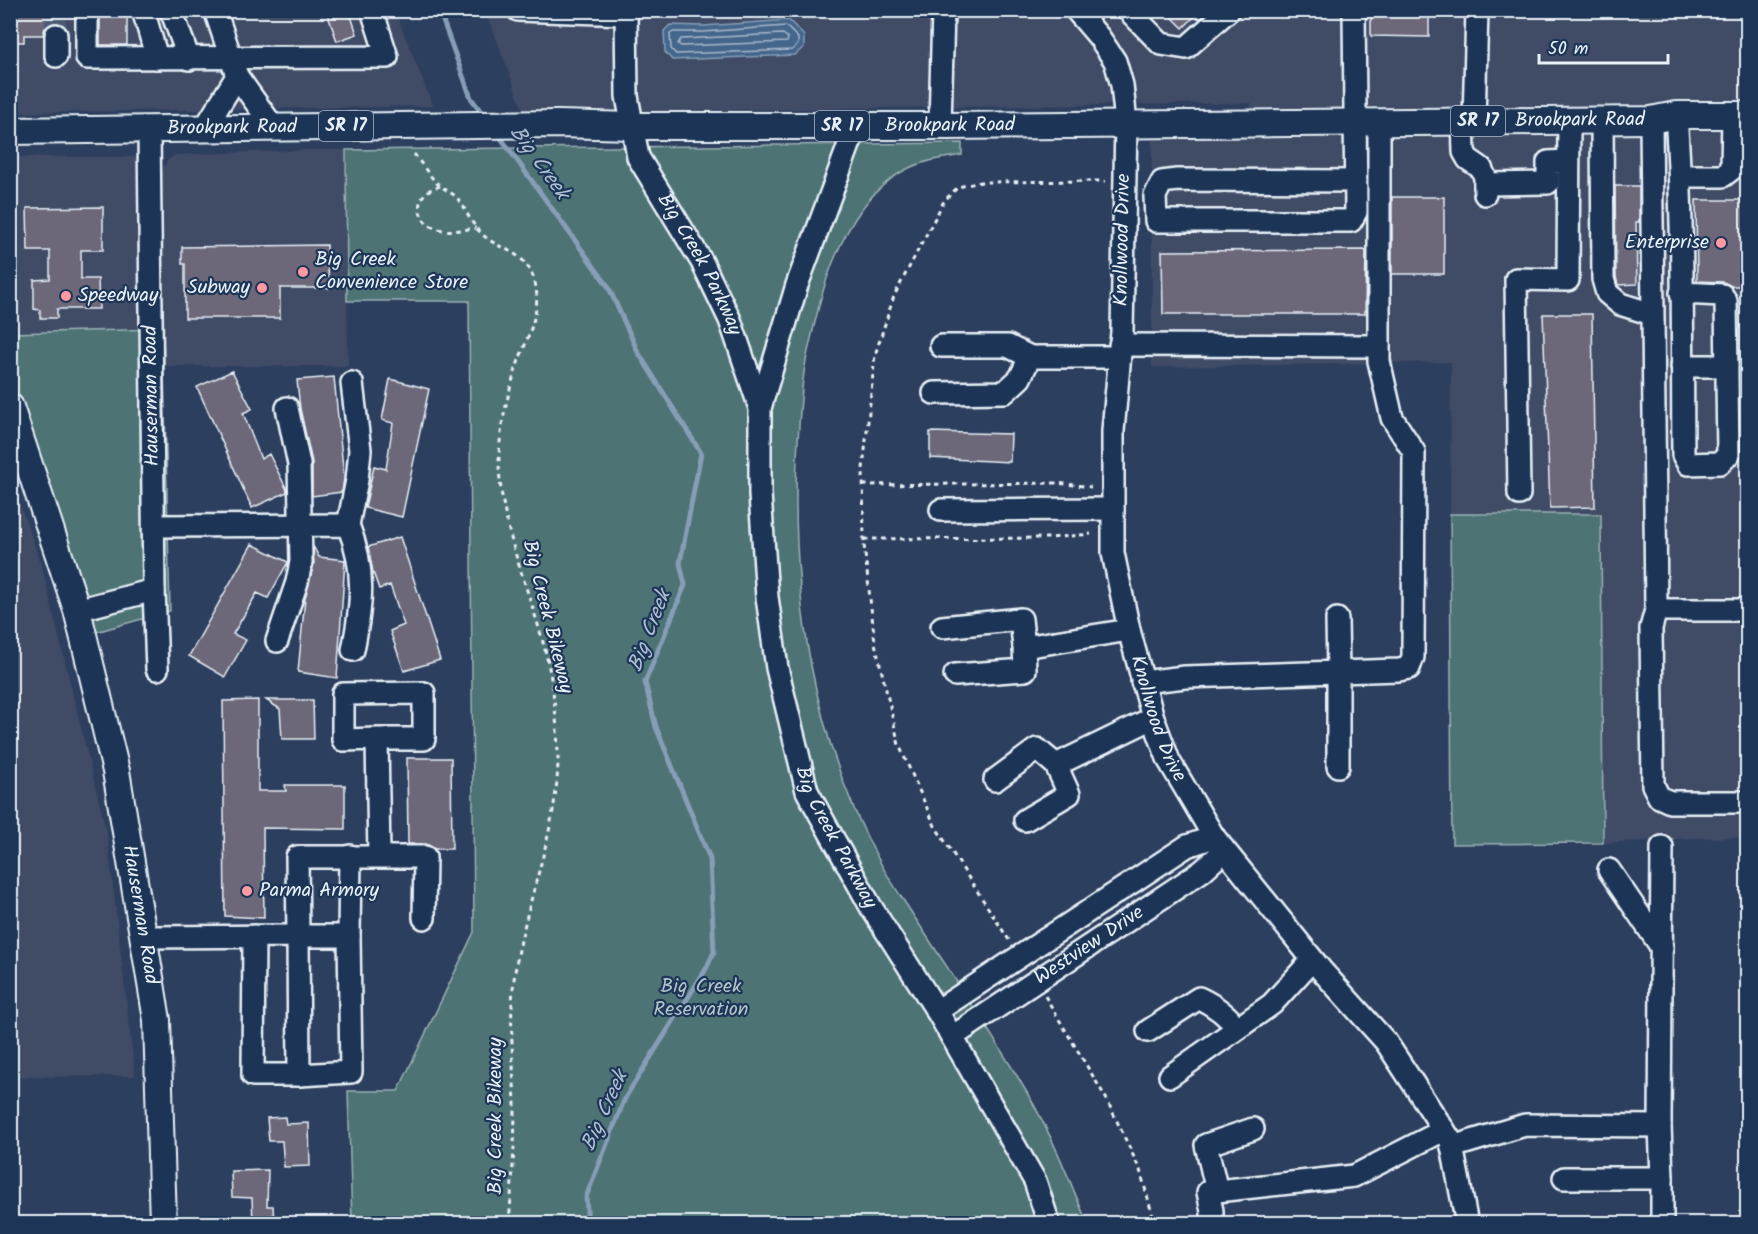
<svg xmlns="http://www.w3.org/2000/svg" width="1758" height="1234" viewBox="0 0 1758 1234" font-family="Kalam,sans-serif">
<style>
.built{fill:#404b66}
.green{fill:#4e7375;stroke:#9bb2b6;stroke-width:1.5}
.water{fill:#45668b;stroke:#869eb7;stroke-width:1.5}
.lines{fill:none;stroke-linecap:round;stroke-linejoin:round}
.shore{stroke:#a7b9cc;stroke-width:1.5}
.stream{stroke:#869eb7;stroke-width:5}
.building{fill:#6c6779;stroke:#e8f1f8;stroke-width:1.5}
.minor-tunnel{stroke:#495a75;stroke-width:21;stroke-dasharray:21 10;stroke-linecap:butt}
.minor-casing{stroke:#e8f1f8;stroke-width:26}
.major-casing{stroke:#e8f1f8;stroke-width:30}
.path{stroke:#e8f1f8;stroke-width:3;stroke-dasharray:4.5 4.5;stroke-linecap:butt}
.minor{stroke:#1d3557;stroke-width:21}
.major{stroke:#1d3557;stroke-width:26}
.poi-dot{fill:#ff9aa2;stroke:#1d3557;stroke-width:2}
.labels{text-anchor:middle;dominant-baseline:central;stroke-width:4.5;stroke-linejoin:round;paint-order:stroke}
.shield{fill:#1d3557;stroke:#abb9c8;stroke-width:1.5}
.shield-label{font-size:18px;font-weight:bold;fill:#e8f1f8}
.street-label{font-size:20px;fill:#e8f1f8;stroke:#1d3557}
.poi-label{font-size:20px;fill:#e8f1f8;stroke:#1d3557;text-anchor:start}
.park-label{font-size:20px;fill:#b2c5ca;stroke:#1d3557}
.water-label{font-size:21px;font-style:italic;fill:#afc0d2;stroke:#1d3557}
</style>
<rect width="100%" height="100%" fill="#2d3f5e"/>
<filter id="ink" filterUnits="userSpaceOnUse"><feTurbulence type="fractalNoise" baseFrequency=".0167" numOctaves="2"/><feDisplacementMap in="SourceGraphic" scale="12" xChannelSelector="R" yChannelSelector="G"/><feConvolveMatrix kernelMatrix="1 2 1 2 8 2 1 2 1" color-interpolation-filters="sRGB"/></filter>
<g filter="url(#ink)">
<path class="built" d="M10,11h385l38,95 -422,7z
M484,11h1263v95l-496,6v-9l-727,10 -31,-83z
M1747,126v711l-53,1 -91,5 -2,-329h-151l1,-152 -299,5v-227l441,-12z
M303,150h43l2,216h-184l-3,-193 2,-6 6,-8 6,-4z
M10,157h132v174l-131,2z
M10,476l31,87 66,271 28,242 -124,1z"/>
<path class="green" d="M962,143v12c-18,3 -36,5 -53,13 -53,25 -81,96 -93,150 -4,16 -8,32 -11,48 -5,30 -6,61 -8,91 -6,139 16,284 84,407 11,20 24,38 36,57 36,56 75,112 109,170 25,42 43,87 61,132h-735l-4,-132h50l76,-159 -5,-631h-122l-1,-151z
M163,329l7,282 -74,21 -85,-252 -1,-47z
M1450,514h151l2,329 -151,1z"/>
<path class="water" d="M789,20l15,16v11l-9,8 -123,5 -7,-8 -1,-21 6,-6 33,1z"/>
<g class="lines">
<path class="shore" d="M786,26l12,12v6l-6,6 -116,4 -5,-5 -1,-15 3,-2h30z
M783,34l5,4 -1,4 -106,4 -3,-2 3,-5z"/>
<path class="stream" d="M439,10l32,88 14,19
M498,134l110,152 30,66 63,101 -21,110 5,22 -40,97 11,45 54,132 4,93 -8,17 -81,129 -39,99 2,27"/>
</g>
<path class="building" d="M46,10h16l1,14 -6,-2 -7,2 -5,4 -2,7h-19v7h-14v-30z
M100,10h27v35h-27z
M326,10h23l8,24 -20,7z
M1165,10h36l-18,18z
M1371,10h58v27l-58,-1z
M1615,186h24v36h-3l1,62 -19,1 -2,-8z
M1392,197h52v77h-52z
M1696,200h49l2,86h-16l-8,-4 -26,-1z
M103,207v43h-22v29h17l1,30h-42v9h-17v-8l-6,-1v-29l16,-1v-28h-22l-1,-43z
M327,245l2,43h-49v30h-95v-54h-3v-17z
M1366,250l-1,64h-202l-1,-63z
M1543,314h49l3,193 -45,1z
M232,371l20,38 -9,4 18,46 8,-5 18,36v2l-35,16 -55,-121z
M334,377l10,101 -2,14 -30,4v-34l-12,-53 -3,-29z
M390,379l39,10 -27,128 -37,-9 9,-42 12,3 7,-46 -11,-3z
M930,432l81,2 -1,28 -80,-4z
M400,537l40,123 -36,11 -14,-40 14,-6 -14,-40 -11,4 -6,-17 -5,-25z
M252,544l36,18 -20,36 -11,-5 -24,41 13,6 -21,37 -36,-21z
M313,546l6,11 26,3 -8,118 -39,-6 7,-74 9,-34z
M258,700v91h28l-1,-6h60v44l-82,-1 1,90 -39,-2 -2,-215z
M266,700h47l1,39h-32l-2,-30z
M407,758h44l1,91h-18l-8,-5h-18z
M285,1117l1,7 23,-1 1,43 -26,1 -2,-26h-13l-2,-23z
M268,1170l-1,36h6l1,17h-21l-1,-25 -20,-1 -1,-26z"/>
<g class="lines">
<path class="minor-tunnel" d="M55,10l1,25"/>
<g class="minor-casing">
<g id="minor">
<path d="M87,10v48l300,-1 -15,-47"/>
<path d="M143,10l14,48"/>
<path d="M171,10l18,49"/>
<path d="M215,10l22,66 37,52"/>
<path d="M518,10l108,4"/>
<path id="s1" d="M626,10l1,86 11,61 64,105 28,58 30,88v86l7,103 10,71 30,123 64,116 66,104 98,170 14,43"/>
<path id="s2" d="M1076,10l23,27 16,24 7,24 4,38 -4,209 -9,99v122l16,77 24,88 16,43 45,76 108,134 64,71 65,99 16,83"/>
<path d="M1128,10l33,34 25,4 43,-38"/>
<path d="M1354,10l2,202 -5,9h-195l-1,-25 7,-14 15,-2 179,1"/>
<path d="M56,35v21"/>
<path d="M1676,115c8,113 6,227 7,340l5,9 32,-1 8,-8 -2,-154 -4,-6 -41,-2"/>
<path d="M1602,120l1,159 4,14 13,11 32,10"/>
<path d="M1651,120l5,490 -5,18 2,157 6,12 11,5h78"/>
<path d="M1463,121l1,31 4,7 13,9 4,9v17"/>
<path d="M1474,121l3,-111"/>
<path d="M940,126l3,-116"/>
<path d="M205,128l32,-52"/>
<path d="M1681,176h42l9,-7 1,-54"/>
<path d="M1485,184l63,-1v-21l20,-1"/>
<path d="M1120,345l259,1"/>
<path d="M941,346h67l22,11h89"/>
<path d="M1682,366h45"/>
<path d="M934,393l71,-1 15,-14 10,-21"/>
<path d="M760,408l37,-123 59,-159"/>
<path d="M1519,494l-3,-215 52,1 1,-160"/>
<path d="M941,510l172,-1"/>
<path d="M348,525l9,-45 3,-30 -8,-67"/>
<path d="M154,526l194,-1c18,44 14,80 5,125"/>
<path d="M154,590l3,79"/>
<path d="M77,610l77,-20 -5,-460"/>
<path d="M1656,610h92"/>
<path d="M942,627l79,-8 3,28 105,-17"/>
<path d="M277,641l20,-59 4,-20 -2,-98 -12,-56"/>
<path d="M955,675l70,-5 -1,-23"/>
<path d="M1142,682l43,-5 153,-5 -1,-53"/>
<path d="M377,739l-34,1v-46l81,-1v46h-47l2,117"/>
<path d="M1338,766v-94l61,-2 10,-2 4,-11 1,-205 -22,-34 -13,-57v-239"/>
<path d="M995,780l42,-31 19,16"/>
<path d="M1025,820l44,-26 -13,-29 97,-47"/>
<path d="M1609,870l53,78"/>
<path d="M349,936l1,-80"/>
<path d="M144,937l154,-1 1,139h-46l1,-139"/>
<path d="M937,1011l250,-165 27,-9"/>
<path d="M1148,1031l51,-33c15,7 28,16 38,30"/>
<path id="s3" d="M952,1037l250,-166 22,-20"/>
<path d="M299,1075l52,-3 -2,-136h-51l-1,-79h128l-1,61"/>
<path d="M1170,1076l102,-72 40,-44"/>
<path d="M1452,1147l73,-22 135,1 2,-279"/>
<path d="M1564,1178h98l-2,-52"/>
<path d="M1662,1178v46"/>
<path d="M1217,1191l-11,-46 47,-16"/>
<path d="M1212,1224v-13l-4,-19 146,-16 90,-46"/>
</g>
</g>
<g class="major-casing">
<g id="major">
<path id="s4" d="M10,131l548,-7 74,2h314l705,-6 25,-5h72"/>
<path id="s5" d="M10,407l67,203 39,161 41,249 6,204"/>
</g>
</g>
<path class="path" d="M414,154c8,10 16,23 25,31 6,5 13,7 19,14 8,10 12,23 22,33 19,20 43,16 54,47 10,33 -10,63 -19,93 -9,29 -16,60 -16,90 1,64 29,123 45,184 9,34 13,72 14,107 1,74 -30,141 -42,213 -8,46 -3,91 -1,137 0,40 -3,80 -6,121
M440,186c-4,2 -10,3 -13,6 -13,10 -8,29 6,35 12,6 29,3 43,1
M863,485l194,-2 34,4
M864,539l186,-1 41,-4
M1009,940l-74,-114 -36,-81 -24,-102 -11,-98 -1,-76 12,-114 19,-59 50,-95 14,-14 23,-5 124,-1
M1045,996l61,102 34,72 15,54"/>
<use href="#minor" class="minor"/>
<use href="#major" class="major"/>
</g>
</g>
<g class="poi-dot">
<circle cx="1721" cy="243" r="6"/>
<circle cx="303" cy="272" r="6"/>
<circle cx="262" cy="288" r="6"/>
<circle cx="66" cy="296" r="6"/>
<circle cx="247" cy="891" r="6"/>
</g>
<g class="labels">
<g class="shield">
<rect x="1451" y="106" width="54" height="30" rx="4.5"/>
<rect x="319" y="111" width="54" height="30" rx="4.5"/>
<rect x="815" y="111" width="54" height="30" rx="4.5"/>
</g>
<g class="shield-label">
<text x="1478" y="121">SR 17</text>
<text x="346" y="126">SR 17</text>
<text x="842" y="126">SR 17</text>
</g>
<g class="street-label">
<text stroke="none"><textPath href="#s4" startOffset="1570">Brookpark Road</textPath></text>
<text stroke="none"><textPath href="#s4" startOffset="940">Brookpark Road</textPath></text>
<text stroke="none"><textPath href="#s4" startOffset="222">Brookpark Road</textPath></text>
<text transform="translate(1123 240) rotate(-89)">Knollwood Drive</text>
<text stroke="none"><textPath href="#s1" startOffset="272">Big Creek Parkway</textPath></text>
<text transform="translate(152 396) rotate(-91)">Hauserman Road</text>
<text transform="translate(547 617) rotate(76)">Big Creek Bikeway</text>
<text stroke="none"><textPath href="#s2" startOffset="730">Knollwood Drive</textPath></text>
<text stroke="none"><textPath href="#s1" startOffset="870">Big Creek Parkway</textPath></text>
<text stroke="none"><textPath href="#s5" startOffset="525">Hauserman Road</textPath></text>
<text stroke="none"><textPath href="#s3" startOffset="165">Westview Drive</textPath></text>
<text transform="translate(496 1116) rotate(-90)">Big Creek Bikeway</text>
</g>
<g class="poi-label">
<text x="1709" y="243" text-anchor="end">Enterprise</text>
<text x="315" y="260">Big Creek<tspan x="315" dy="23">Convenience Store</tspan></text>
<text x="250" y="288" text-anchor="end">Subway</text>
<text x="78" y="296">Speedway</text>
<text x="259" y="891">Parma Armory</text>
</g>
<g class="park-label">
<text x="701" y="987">Big Creek<tspan x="701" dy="23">Reservation</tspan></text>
</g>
<g class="water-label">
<text transform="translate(539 163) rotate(54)">Big Creek</text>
<text transform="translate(650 631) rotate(-69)">Big Creek</text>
<text transform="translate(605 1111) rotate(-66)">Big Creek</text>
</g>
</g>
<rect width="1758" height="1234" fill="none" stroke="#1d3557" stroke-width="36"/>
<rect x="18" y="18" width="1722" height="1198" fill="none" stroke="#e8f1f8" stroke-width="2" filter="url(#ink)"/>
<path d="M1539 54v9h129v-9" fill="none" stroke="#e8f1f8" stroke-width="3"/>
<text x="1548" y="54" font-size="18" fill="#e8f1f8" stroke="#1d3557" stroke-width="4.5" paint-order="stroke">50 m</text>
</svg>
